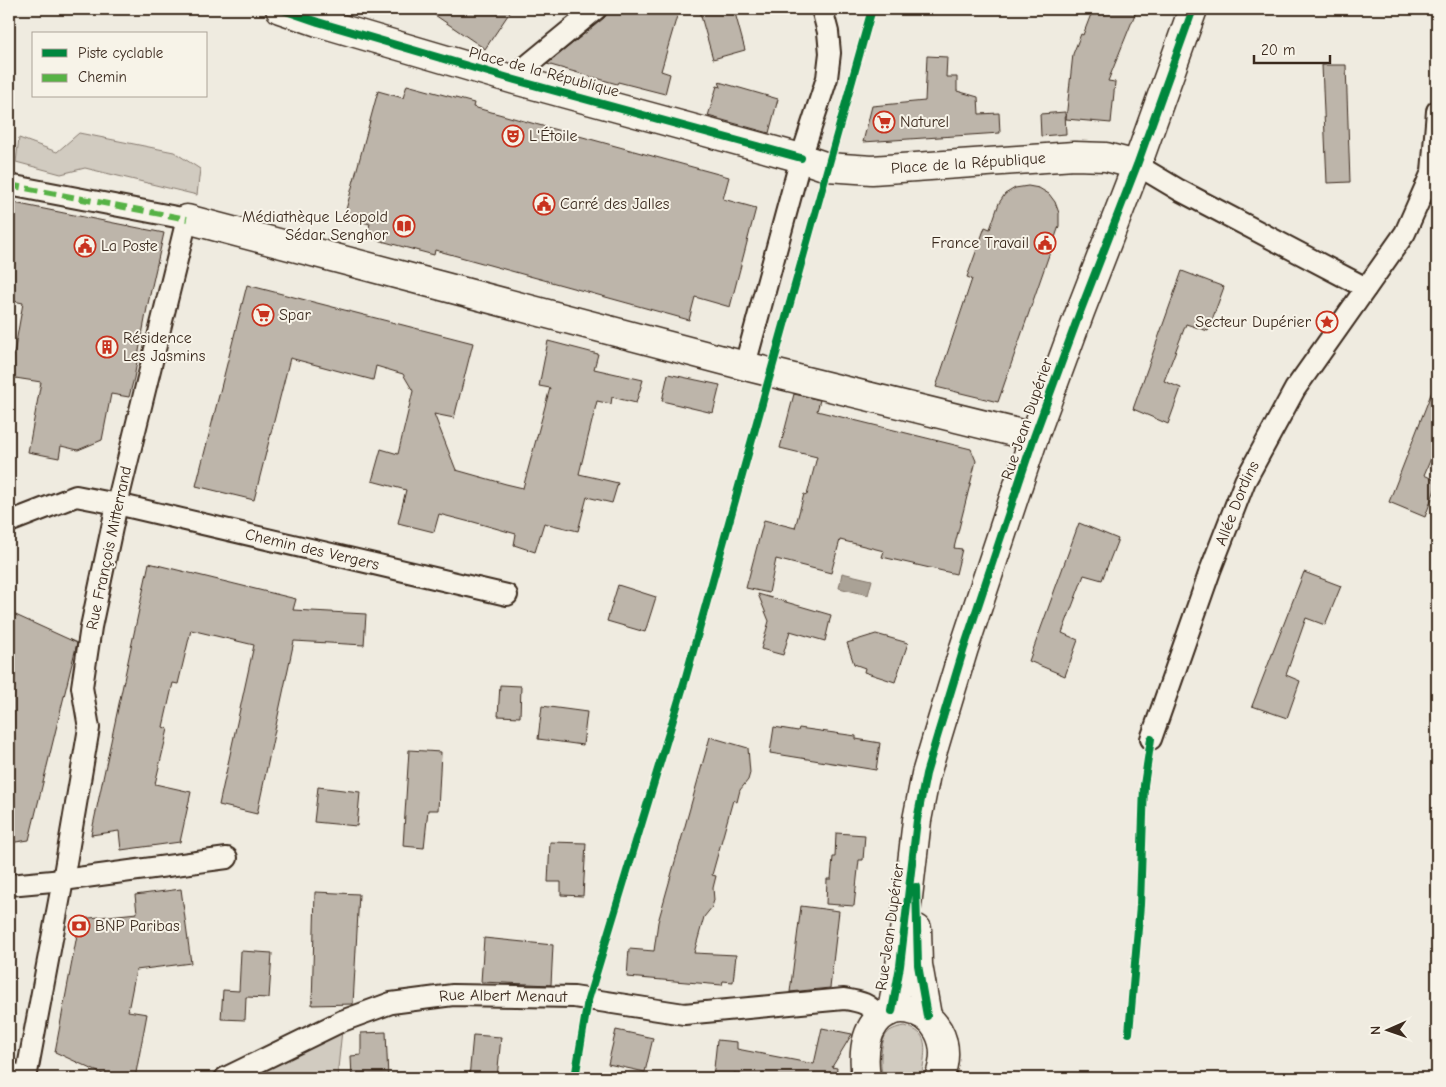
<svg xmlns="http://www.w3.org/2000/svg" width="1446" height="1087" viewBox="0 0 1446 1087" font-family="'Comic Neue',sans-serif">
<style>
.green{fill:#d1cbc0;stroke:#867a6f}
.water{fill:#aaa296;stroke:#7e7266}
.building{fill:#bdb5aa;stroke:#3b2a1e}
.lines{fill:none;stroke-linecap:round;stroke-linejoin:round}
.street-casing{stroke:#3b2a1e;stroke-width:24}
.secondary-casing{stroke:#3b2a1e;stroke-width:31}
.street{stroke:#f7f3e8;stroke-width:20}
.secondary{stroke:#f7f3e8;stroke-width:28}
.quiet{stroke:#57b245;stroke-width:6;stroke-dasharray:12 6;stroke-linecap:butt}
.cycleway-casing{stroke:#f7f3e8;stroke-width:11}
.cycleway{stroke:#00873e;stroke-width:8}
.labels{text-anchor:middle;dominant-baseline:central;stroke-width:4;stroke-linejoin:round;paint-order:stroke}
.street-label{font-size:16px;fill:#3b2a1e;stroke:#f7f3e8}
.poi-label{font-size:16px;fill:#3b2a1e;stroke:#f7f3e8;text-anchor:start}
</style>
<rect width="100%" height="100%" fill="#efebe0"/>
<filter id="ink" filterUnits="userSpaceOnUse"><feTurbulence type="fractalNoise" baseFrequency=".02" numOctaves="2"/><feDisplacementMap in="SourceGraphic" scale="10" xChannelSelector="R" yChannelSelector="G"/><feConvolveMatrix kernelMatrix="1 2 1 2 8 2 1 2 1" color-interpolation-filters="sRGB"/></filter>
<g filter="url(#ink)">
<path class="green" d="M79,133l95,19 26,17 -3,26 -112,-27 -24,6 -45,-12 3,-24 38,14z
M905,1026c20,6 21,15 19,34 -1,7 -1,12 -6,18h-33c-5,-7 -4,-14 -4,-23 2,-19 4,-26 24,-29z
M342,1030l-5,48h-94z"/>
<path class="water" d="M842,573l30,7 -4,15 -29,-7z"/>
<path class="building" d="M426,9h86l-27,40z
M611,9h68l-18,62 9,3 -5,20 -47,-12 -1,2 -70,-20 57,-46z
M699,9h35l11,41 -32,9z
M1093,9h44l-29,72 7,1 -4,41 -45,-4 7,-65 8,-20 2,1z
M927,56l20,1 -1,20h11v14l21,6 1,17 20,-1 1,20 -137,9 9,-36 53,-5z
M1322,65h24l4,117 -23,1z
M719,82l59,17 -9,34 -61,-17 9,-30 4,1z
M407,85l67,18 -1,4 256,70 -6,22 33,9 -26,99 -35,-10 -6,23 -254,-70 -1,5 -68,-18 4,-13 -26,-7 34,-126 25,7z
M1065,112l1,22 -25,2 -1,-22z
M1028,186l11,2 10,6 6,8 4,11v13l-61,176 -62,-15 36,-108 -5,-2 18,-50 5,2 9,-26 6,-9 10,-6z
M9,202l155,31 -17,75 -13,70 -5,19 -18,-3 -9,46 -24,10 -17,-4 -2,12 -31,-6 13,-70 -32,-5v-24l5,1 9,-51 -14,-3z
M1182,271l42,16 -16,44 -22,-7 -22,57 17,7 -13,36 -35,-15z
M247,285l226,58 -19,75 -20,-4 22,56 50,14 17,4 27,-100 -11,-2 9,-45 50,13 -4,15 49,11 -7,23 -24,-6 -1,7 -14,-3 -18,73 39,9 -6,20 -25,-6 -9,34 -34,-8 -9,29 -21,-7 2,-11 -46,-13v1l-31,-8 -5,18 -36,-9 8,-33 -34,-9 9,-32 17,5 15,-63 -10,-17 -27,-8 -3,14 -83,-22 -36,142 -58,-14z
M668,374l52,11 -7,28 -51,-12z
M1436,381l1,63 -13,31 13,6v3l-12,33 -36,-15z
M794,394l26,6 -3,11 154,38 5,12 -22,87 8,1 -6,25 -74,-17 2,-6 -44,-11 -9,33 -55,-14 -7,34 -23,-5 18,-68 31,8 9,-34 3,1 10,-38 -37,-9z
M1079,523l39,16 -16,41 -18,-5 -22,58 16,7 -13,36 -36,-15z
M149,563l147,36 -3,11 73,4 -2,31 -70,-4 -37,173 -38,-9 35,-160 -63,-15 -13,54 -5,-1 -10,44 5,2 -13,55 36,8 -11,50 -59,8 -2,-19 -28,4z
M1304,572l37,14 -16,39 -19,-7 -20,57 14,6 -13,37 -35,-12z
M618,585l38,12 -11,35 -38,-11z
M758,594l73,21 -6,26 -35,-10 -7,24 -22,-6 8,-28z
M9,612l68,31 -48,197 -20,3z
M876,634l32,9 -13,39 -31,-10 1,-4 -11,-4 -7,-21z
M500,685l21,1 -1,31 -22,-1z
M542,706l45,6 -4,33 -45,-6z
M774,727l24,4 1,-3 57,8v3l24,4 -4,27 -106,-17z
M710,737l38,11 2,25 -2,7 -8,10 -3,12 -4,-2 -21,75 4,1 -3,12 1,12 -2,7 -8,10 -10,36 42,2 -3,27 -10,-1 -1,4 -95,-8 2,-28 25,2 4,-29z
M409,750l32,2 -3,58h-10l-4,38 -21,-2z
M318,787l42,5 -3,34 -43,-4z
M836,833l29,2 -2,25h-4l-5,46 -28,-2 1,-25h4l2,-22h2z
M550,842l36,1 -3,53 -22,-1v-13h-13z
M181,889l10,74 -55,7 -8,41 19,3 -12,64h-24l-56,-26 25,-133 57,-6 -2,-18z
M315,892l44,2 -6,110 -41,1z
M801,906l38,5 -9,77 -40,4z
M484,938l69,7 -2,40 -70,-3z
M241,951l31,2 -3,45 -23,-1 -1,23 -24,-1 2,-29 16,1z
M822,1028l30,6 -20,33 5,1 -1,10h-80l-22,-5v5h-21l4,-38 20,2v7l77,15z
M616,1030l37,8 -8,34 -37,-8z
M386,1032l2,46h-36l-1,-22 10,-1v-22z
M473,1035l28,2 -4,41h-28z"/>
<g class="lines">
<g class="street-casing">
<g id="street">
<path d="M515,80l8,-11 73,-60"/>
<path d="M1137,165l42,25 187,98"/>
<path d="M9,185l178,34 -70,285 -26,123 -9,60 7,41 -26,152 -37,198"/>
<path d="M745,365l56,-207 26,-80 3,-25 -2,-21 -6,-23"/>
<path id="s1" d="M9,522l67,-26 41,8 390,91"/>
<path id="s2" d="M1151,739l59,-168 35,-90 50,-92 110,-156 27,-61 5,-61"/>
<path d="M9,885l54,-5 164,-22"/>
<path d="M9,1072l14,6"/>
<path id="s3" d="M225,1078l117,-57 49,-18 62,-8 121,2 110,17 160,-15c18,3 24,4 36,18"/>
</g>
</g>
<g class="secondary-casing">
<g id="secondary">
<path id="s4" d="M280,9l38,13 197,58 286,78 26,9 45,3 202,-14 32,1 31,8"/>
<path d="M187,219l566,149 281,69"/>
<path d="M917,929l1,36 9,51"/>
<path d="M892,1011l8,-45 17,-146 9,-46 11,-37 27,-89 70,-211 46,-125 57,-147 56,-156"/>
<path d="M866,1078c-15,-106 103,-77 73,0"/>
</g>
</g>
<use href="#street" class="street"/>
<use href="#secondary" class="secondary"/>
<path class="quiet" d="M9,185l178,34"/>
<g class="cycleway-casing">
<path id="cycleway" d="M280,9l38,13 197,58 286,78
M916,887l2,78 9,51
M892,1011l8,-45 17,-146 9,-46 11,-37 27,-89 70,-211 46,-125 57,-147 56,-156
M1129,1033l11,-128 4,-120 7,-46
M575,1078l13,-78 97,-320 187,-671"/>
</g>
<use href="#cycleway" class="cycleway"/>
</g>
</g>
<defs>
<g id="supermarket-ring" transform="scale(1.125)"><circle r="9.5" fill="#f7f3e8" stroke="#c8321e" stroke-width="1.5"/><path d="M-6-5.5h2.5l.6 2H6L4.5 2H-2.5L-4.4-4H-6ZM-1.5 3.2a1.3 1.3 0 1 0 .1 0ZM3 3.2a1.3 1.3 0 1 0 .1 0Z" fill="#c8321e"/></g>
<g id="theatre-ring" transform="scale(1.125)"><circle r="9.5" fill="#f7f3e8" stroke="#c8321e" stroke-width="1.5"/><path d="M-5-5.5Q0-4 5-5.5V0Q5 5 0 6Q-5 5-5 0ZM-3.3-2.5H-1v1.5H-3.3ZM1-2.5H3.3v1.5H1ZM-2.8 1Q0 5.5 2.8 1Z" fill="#c8321e"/></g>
<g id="civic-ring" transform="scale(1.125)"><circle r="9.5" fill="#f7f3e8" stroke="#c8321e" stroke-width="1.5"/><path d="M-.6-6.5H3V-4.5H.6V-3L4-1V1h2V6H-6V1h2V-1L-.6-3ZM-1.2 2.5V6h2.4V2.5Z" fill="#c8321e"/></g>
<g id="library-ring" transform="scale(1.125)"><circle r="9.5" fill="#f7f3e8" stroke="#c8321e" stroke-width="1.5"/><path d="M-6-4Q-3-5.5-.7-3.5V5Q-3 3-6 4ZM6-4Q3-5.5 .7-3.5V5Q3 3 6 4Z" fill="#c8321e"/></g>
<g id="sight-ring" transform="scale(1.125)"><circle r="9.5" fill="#f7f3e8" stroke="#c8321e" stroke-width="1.5"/><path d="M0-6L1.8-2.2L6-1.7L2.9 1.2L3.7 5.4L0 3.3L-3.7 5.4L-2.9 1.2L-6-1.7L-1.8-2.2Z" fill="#c8321e"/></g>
<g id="building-ring" transform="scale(1.125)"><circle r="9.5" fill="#f7f3e8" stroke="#c8321e" stroke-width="1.5"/><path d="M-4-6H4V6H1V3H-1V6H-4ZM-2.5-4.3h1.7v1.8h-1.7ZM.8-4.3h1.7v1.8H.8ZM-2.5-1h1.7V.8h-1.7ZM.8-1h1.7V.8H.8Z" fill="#c8321e"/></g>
<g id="bank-ring" transform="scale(1.125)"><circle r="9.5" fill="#f7f3e8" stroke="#c8321e" stroke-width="1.5"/><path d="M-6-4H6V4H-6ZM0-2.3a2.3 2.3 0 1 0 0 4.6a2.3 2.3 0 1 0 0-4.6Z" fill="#c8321e"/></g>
</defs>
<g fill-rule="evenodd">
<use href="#supermarket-ring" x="884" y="122"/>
<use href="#theatre-ring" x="513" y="136"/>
<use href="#civic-ring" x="544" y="204"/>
<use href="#library-ring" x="404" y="226"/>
<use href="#civic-ring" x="1045" y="243"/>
<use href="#civic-ring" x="85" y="246"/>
<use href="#supermarket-ring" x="263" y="315"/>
<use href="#sight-ring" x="1327" y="322"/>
<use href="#building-ring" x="107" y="347"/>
<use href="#bank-ring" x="79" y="926"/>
</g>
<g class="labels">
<g class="street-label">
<text transform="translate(544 72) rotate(15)">Place de la République</text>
<text stroke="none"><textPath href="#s4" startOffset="711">Place de la République</textPath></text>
<text transform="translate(1027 419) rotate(-71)">Rue Jean Dupérier</text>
<text stroke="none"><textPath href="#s2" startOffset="251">Allée Dordins</textPath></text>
<text transform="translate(109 548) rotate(-78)">Rue François Mitterrand</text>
<text stroke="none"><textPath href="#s1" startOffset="314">Chemin des Vergers</textPath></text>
<text transform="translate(890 927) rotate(-82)">Rue Jean Dupérier</text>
<text stroke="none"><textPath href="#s3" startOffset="295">Rue Albert Menaut</textPath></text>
</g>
<g class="poi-label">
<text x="900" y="122">Naturel</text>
<text x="529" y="136">L'Étoile</text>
<text x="560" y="204">Carré des Jalles</text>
<text x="388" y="217" text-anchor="end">Médiathèque Léopold<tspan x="388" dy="18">Sédar Senghor</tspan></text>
<text x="1029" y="243" text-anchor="end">France Travail</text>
<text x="101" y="246">La Poste</text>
<text x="279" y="315">Spar</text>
<text x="1311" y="322" text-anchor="end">Secteur Dupérier</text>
<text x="123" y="338">Résidence<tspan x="123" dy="18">Les Jasmins</tspan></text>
<text x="95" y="926">BNP Paribas</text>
</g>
</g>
<rect width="1446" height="1087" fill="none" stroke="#f7f3e8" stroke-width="30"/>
<rect x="15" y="15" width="1416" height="1057" fill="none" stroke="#3b2a1e" stroke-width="2" filter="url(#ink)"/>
<rect x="32" y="32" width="175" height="65" fill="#f7f3e8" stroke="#aca397"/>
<rect x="42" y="49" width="25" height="8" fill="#00873e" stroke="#aca397"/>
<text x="78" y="58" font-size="15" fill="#3b2a1e">Piste cyclable</text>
<rect x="42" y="74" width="25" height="8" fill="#57b245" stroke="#aca397"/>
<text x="78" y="82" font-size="15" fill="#3b2a1e">Chemin</text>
<g transform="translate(1388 1030) rotate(268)" stroke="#f7f3e8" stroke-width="4" paint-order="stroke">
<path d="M0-4L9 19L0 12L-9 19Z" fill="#3b2a1e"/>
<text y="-8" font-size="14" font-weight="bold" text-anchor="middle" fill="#3b2a1e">N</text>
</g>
<path d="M1254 55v8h76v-8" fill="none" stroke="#3b2a1e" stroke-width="2.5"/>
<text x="1261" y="55" font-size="15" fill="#3b2a1e" stroke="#f7f3e8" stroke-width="4" paint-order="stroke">20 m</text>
</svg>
